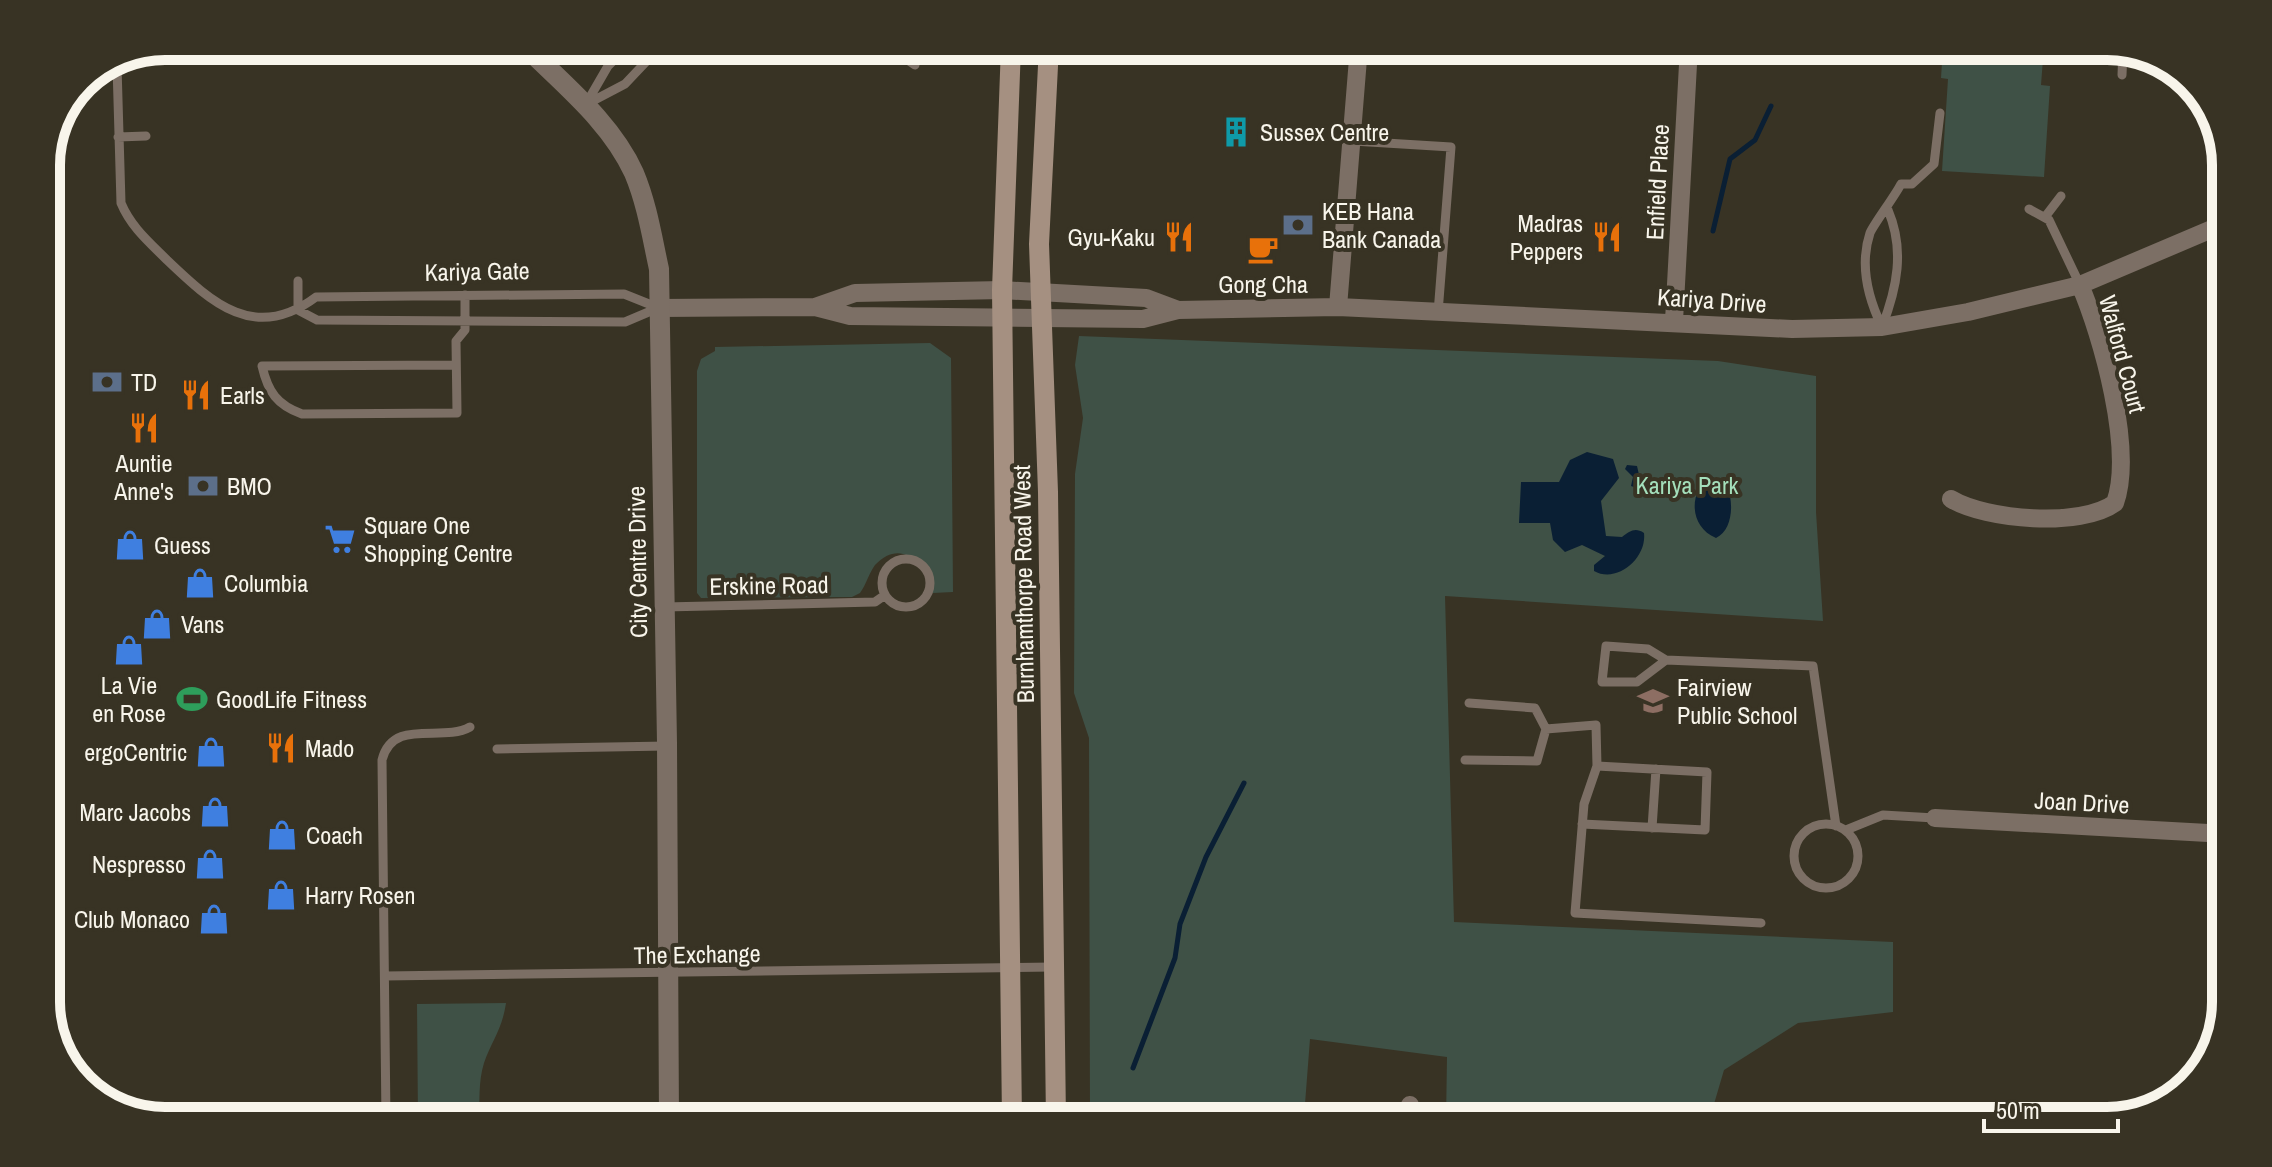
<svg xmlns="http://www.w3.org/2000/svg" width="2272" height="1167" viewBox="0 0 2272 1167" font-family="'Archivo Narrow',sans-serif">
<style>
.green{fill:#3f5146}
.water{fill:#0a1f34}
.lines{fill:none;stroke-linecap:round;stroke-linejoin:round}
.stream{stroke:#0a1f34;stroke-width:5}
.service{stroke:#7c6f65;stroke-width:9}
.minor{stroke:#7c6f65;stroke-width:18}
.tertiary{stroke:#7c6f65;stroke-width:20}
.secondary{stroke:#a59081;stroke-width:20}
.labels{text-anchor:middle;dominant-baseline:central;stroke-width:8;stroke-linejoin:round;paint-order:stroke}
.poi-label{font-size:24px;fill:#f8f5eb;stroke:#383324;text-anchor:start}
.street-label{font-size:24px;fill:#f8f5eb;stroke:#383324}
.park-label{font-size:24px;fill:#a4dfbb;stroke:#383324}
.rim{fill:none;stroke:#f8f5eb;stroke-width:10}
</style>
<rect width="100%" height="100%" fill="#383324"/>
<path class="green" d="M1798,46h93l-1,14 -93,-6z
M1943,46h101l-3,39 9,1 -6,91 -102,-6 6,-92 -7,-1z
M1079,336l639,25 98,15v136l7,109 -378,-25 9,326 439,20v70l-95,11 -74,47 -15,51h-263l1,-64 -137,-18 -6,78 -32,4h-182l-1,-383 -15,-45 1,-219 8,-56 -8,-53z
M930,343l21,15 2,234 -20,1c-6,-27 -31,-57 -58,-28 -6,8 -9,20 -15,28l-8,4 -151,1 -4,-5v-222l4,-12 14,-8v-4z
M506,1003c-4,27 -14,37 -22,60 -6,19 -4,39 -5,58h-61l-1,-117z"/>
<path class="water" d="M1587,452l26,7 6,19 -18,23 5,35 16,1c8,-6 13,-10 22,-4 3,25 -27,51 -50,38v-6l11,-9 -23,-11 -17,7 -12,-12 -3,-17h-31l2,-41h38l11,-22z
M1627,465l10,1 3,13 12,7 -1,7 -20,-7 2,-9 -8,-8z
M1711,476l16,10c7,16 6,44 -11,52 -27,-11 -28,-47 -5,-62z"/>
<g class="lines">
<path class="stream" d="M1713,231l17,-72 25,-19 16,-34
M1133,1068l42,-110 5,-34 26,-67 38,-74"/>
<path class="service" d="M887,46l28,19
M117,66l4,137c10,24 28,39 46,57 45,43 88,83 149,37l308,-3 35,14
M2122,75l1,-25
M586,104l22,-38 20,-20
M585,105l40,-21 36,-38
M118,137l28,-1
M1353,141l98,6 -13,166
M2029,209l20,11 31,65
M2045,217l16,-21
M298,281v29
M298,310l19,10 308,2 33,-14
M1882,327c-14,-29 -23,-61 -12,-94 3,-8 25,-37 31,-49h11l22,-20 6,-51
M1882,327c15,-39 23,-77 6,-117
M456,365l-194,1c6,26 15,39 40,48l155,-1 -1,-72 9,-11v-35
M882 583a24 24 0 1 1 48 0a24 24 0 1 1-48 0Z
M664,607l211,-5 10,-7
M1666,660l-29,22h-35l4,-36 42,3 18,11 147,6 23,160
M1469,703l66,5 11,21 50,-4 1,41 -13,38 -9,109 186,10
M497,749l170,-3
M1465,760l72,1 9,-32
M1582,824l123,6 2,-58 -110,-6
M1794 856a32 32 0 1 1 64 0a32 32 0 1 1-64 0Z
M1652,828l4,-59
M1846,830l37,-15 52,3
M385,976l668,-9
M386,1121l-4,-361c11,-43 60,-17 88,-33"/>
<path class="minor" d="M815,307l40,-14 147,-3 144,8 32,12
M1338,307l21,-261
M659,308l156,-1 35,9 293,3 35,-9 160,-3 454,22 90,-2 86,-15 112,-27 146,-62
M1674,321l15,-275
M1951,499c35,21 130,29 164,4 19,-53 -13,-167 -35,-218
M1935,818l291,16
M1410,1105l1,16"/>
<path class="tertiary" d="M525,46c38,38 86,76 109,127 13,31 18,64 25,96l8,474 2,378"/>
<path class="secondary" d="M1011,46l-9,244 10,831
M1049,46l-10,198 9,248 8,629"/>
</g>
<defs>
<g id="building-bare" transform="scale(2.4)"><path d="M-4-6H4V6H1V3H-1V6H-4ZM-2.5-4.3h1.7v1.8h-1.7ZM.8-4.3h1.7v1.8H.8ZM-2.5-1h1.7V.8h-1.7ZM.8-1h1.7V.8H.8Z" fill="#0f9aa8" stroke="#383324" stroke-width="2.5" paint-order="stroke"/></g>
<g id="bank-bare" transform="scale(2.4)"><path d="M-6-4H6V4H-6ZM0-2.3a2.3 2.3 0 1 0 0 4.6a2.3 2.3 0 1 0 0-4.6Z" fill="#5c6f8a" stroke="#383324" stroke-width="2.5" paint-order="stroke"/></g>
<g id="restaurant-bare" transform="scale(2.4)"><path d="M-5-6h1v4h1v-4h1v4h1v-4h1v5L-1.5 .5V6h-2V.5L-5-1ZM5-6V6H3V1.5H1.5Q1.5-4 5-6Z" fill="#e8710a" stroke="#383324" stroke-width="2.5" paint-order="stroke"/></g>
<g id="cafe-bare" transform="scale(2.4)"><path d="M-5.5-4.5H6V0H3Q3 3.5 0 3.5H-2.5Q-5.5 3.5-5.5 0ZM3-3.2v2h1.7v-2ZM-6 4.5H4V6H-6Z" fill="#e8710a" stroke="#383324" stroke-width="2.5" paint-order="stroke"/></g>
<g id="supermarket-bare" transform="scale(2.4)"><path d="M-6-5.5h2.5l.6 2H6L4.5 2H-2.5L-4.4-4H-6ZM-1.5 3.2a1.3 1.3 0 1 0 .1 0ZM3 3.2a1.3 1.3 0 1 0 .1 0Z" fill="#3f7fe0" stroke="#383324" stroke-width="2.5" paint-order="stroke"/></g>
<g id="shop-bare" transform="scale(2.4)"><path d="M-5-2.5h2.3a2.7 3.5 0 0 1 5.4 0H5L5.5 6h-11ZM-1.5-2.5h3a1.5 2.3 0 0 0-3 0Z" fill="#3f7fe0" stroke="#383324" stroke-width="2.5" paint-order="stroke"/></g>
<g id="stadium-bare" transform="scale(2.4)"><path d="M0-5a6.5 5 0 1 0 0 10a6.5 5 0 1 0 0-10ZM-3.5-1.8h7v3.6h-7Z" fill="#2e9e5b" stroke="#383324" stroke-width="2.5" paint-order="stroke"/></g>
<g id="school-bare" transform="scale(2.4)"><path d="M0-5L7-2L0 1L-7-2ZM-4 1L0 2.5L4 1V4Q0 6-4 4Z" fill="#8d6e63" stroke="#383324" stroke-width="2.5" paint-order="stroke"/></g>
</defs>
<g fill-rule="evenodd">
<use href="#building-bare" x="1236" y="132"/>
<use href="#bank-bare" x="1298" y="225"/>
<use href="#restaurant-bare" x="1179" y="237"/>
<use href="#restaurant-bare" x="1607" y="237"/>
<use href="#cafe-bare" x="1263" y="249"/>
<use href="#bank-bare" x="107" y="382"/>
<use href="#restaurant-bare" x="196" y="395"/>
<use href="#restaurant-bare" x="144" y="428"/>
<use href="#bank-bare" x="203" y="486"/>
<use href="#supermarket-bare" x="340" y="539"/>
<use href="#shop-bare" x="130" y="545"/>
<use href="#shop-bare" x="200" y="583"/>
<use href="#shop-bare" x="157" y="624"/>
<use href="#shop-bare" x="129" y="650"/>
<use href="#stadium-bare" x="192" y="699"/>
<use href="#school-bare" x="1653" y="701"/>
<use href="#restaurant-bare" x="281" y="748"/>
<use href="#shop-bare" x="211" y="752"/>
<use href="#shop-bare" x="215" y="812"/>
<use href="#shop-bare" x="282" y="835"/>
<use href="#shop-bare" x="210" y="864"/>
<use href="#shop-bare" x="281" y="895"/>
<use href="#shop-bare" x="214" y="919"/>
</g>
<g class="labels">
<g class="poi-label">
<text x="1260" y="132">Sussex Centre</text>
<text x="1322" y="211">KEB Hana<tspan x="1322" dy="28">Bank Canada</tspan></text>
<text x="1583" y="223" text-anchor="end">Madras<tspan x="1583" dy="28">Peppers</tspan></text>
<text x="1155" y="237" text-anchor="end">Gyu-Kaku</text>
<text x="1263" y="284" text-anchor="middle">Gong Cha</text>
<text x="131" y="382">TD</text>
<text x="220" y="395">Earls</text>
<text x="144" y="463" text-anchor="middle">Auntie<tspan x="144" dy="28">Anne's</tspan></text>
<text x="227" y="486">BMO</text>
<text x="364" y="525">Square One<tspan x="364" dy="28">Shopping Centre</tspan></text>
<text x="154" y="545">Guess</text>
<text x="224" y="583">Columbia</text>
<text x="181" y="624">Vans</text>
<text x="129" y="685" text-anchor="middle">La Vie<tspan x="129" dy="28">en Rose</tspan></text>
<text x="1677" y="687">Fairview<tspan x="1677" dy="28">Public School</tspan></text>
<text x="216" y="699">GoodLife Fitness</text>
<text x="305" y="748">Mado</text>
<text x="187" y="752" text-anchor="end">ergoCentric</text>
<text x="191" y="812" text-anchor="end">Marc Jacobs</text>
<text x="306" y="835">Coach</text>
<text x="186" y="864" text-anchor="end">Nespresso</text>
<text x="305" y="895">Harry Rosen</text>
<text x="190" y="919" text-anchor="end">Club Monaco</text>
</g>
<g class="street-label">
<text transform="translate(1657 182) rotate(-87)">Enfield Place</text>
<text transform="translate(477 271) rotate(-1)">Kariya Gate</text>
<text transform="translate(1712 300) rotate(4)">Kariya Drive</text>
<text transform="translate(2123 354) rotate(75)">Walford Court</text>
<text transform="translate(637 562) rotate(-91)">City Centre Drive</text>
<text transform="translate(1023 584) rotate(-91)">Burnhamthorpe Road West</text>
<text transform="translate(769 585) rotate(-1)">Erskine Road</text>
<text transform="translate(2082 802) rotate(3)">Joan Drive</text>
<text transform="translate(697 954) rotate(-1)">The Exchange</text>
</g>
<g class="park-label">
<text x="1687" y="485">Kariya Park</text>
</g>
</g>
<path d="M0 0H2272V1167H0ZM165 60H2107A105 105 0 0 1 2212 165V1002A105 105 0 0 1 2107 1107H165A105 105 0 0 1 60 1002V165A105 105 0 0 1 165 60Z" fill="#383324" fill-rule="evenodd"/>
<path class="rim" d="M165 60H2107A105 105 0 0 1 2212 165V1002A105 105 0 0 1 2107 1107H165A105 105 0 0 1 60 1002V165A105 105 0 0 1 165 60Z"/>
<path d="M1984 1119v12h134v-12" fill="none" stroke="#f8f5eb" stroke-width="4"/>
<text x="1996" y="1119" font-size="24" fill="#f8f5eb" stroke="#383324" stroke-width="6" paint-order="stroke">50 m</text>
</svg>
